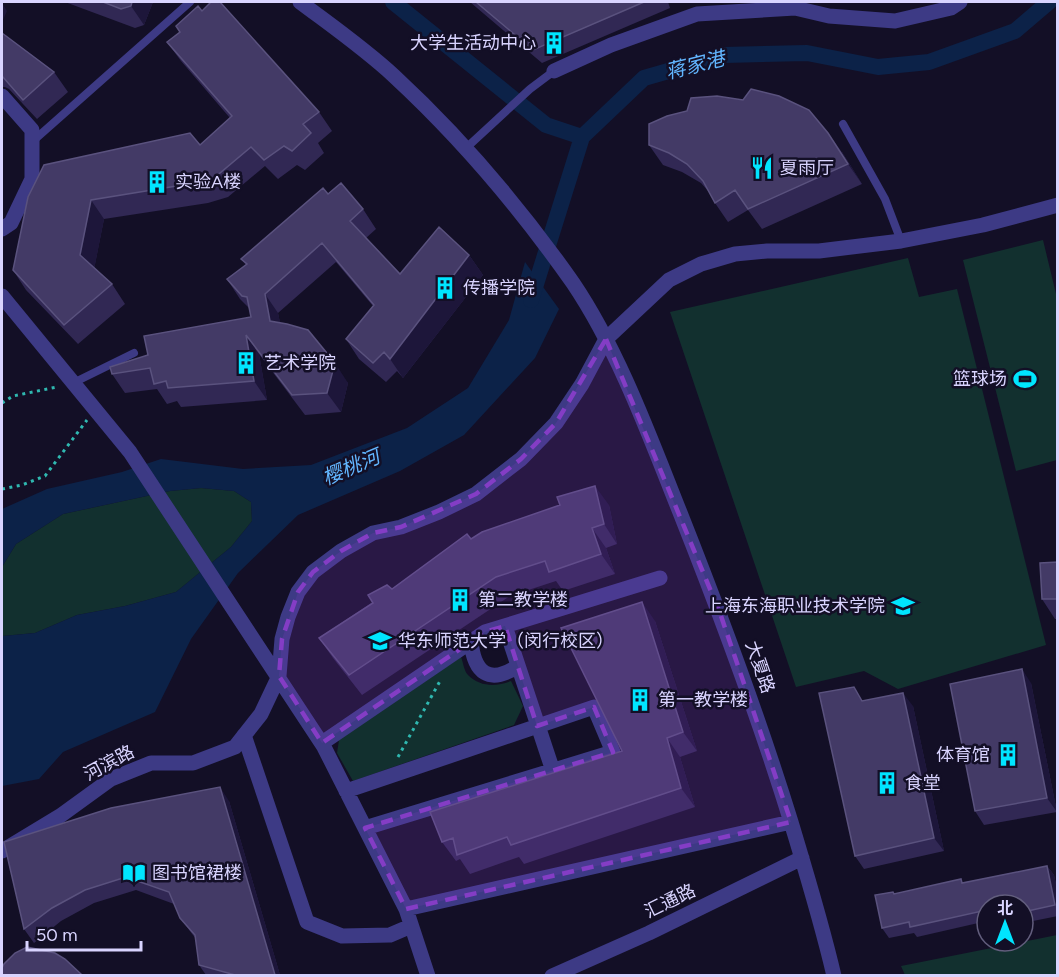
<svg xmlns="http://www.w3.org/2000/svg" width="1059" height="977" viewBox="0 0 1059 977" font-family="Figtree,'Noto Sans SC',sans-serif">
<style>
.green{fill:#12302f}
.water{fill:#0c2248}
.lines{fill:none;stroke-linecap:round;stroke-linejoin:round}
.canal{stroke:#0c2248;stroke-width:16}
.path{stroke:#2fb8b0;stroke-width:3;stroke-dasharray:3 4.5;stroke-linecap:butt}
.lane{stroke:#3d3a85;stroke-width:8}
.street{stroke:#3d3a85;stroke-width:15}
.wall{fill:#312854}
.shaded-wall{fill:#1d163a}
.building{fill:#433a66;stroke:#5a527e;stroke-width:1.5}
.marked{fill:#843dc5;fill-opacity:0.2;stroke:#843dc5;stroke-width:4.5;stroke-dasharray:12 8;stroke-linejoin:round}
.labels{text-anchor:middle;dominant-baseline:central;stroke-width:5;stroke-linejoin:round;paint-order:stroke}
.poi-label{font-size:18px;fill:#d9d4ff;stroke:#130f26;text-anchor:start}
.street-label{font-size:18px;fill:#d9d4ff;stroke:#130f26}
.water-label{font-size:20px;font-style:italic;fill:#62b6ff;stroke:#130f26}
</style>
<rect width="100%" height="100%" fill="#130f26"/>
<path class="green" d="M1043,240l14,58v162l-41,11 -53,-211z
M908,258l11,39 38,-8 89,356 -148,44 -34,-18 -68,16 -126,-375z
M201,488l33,3 17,11 1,19 -21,26 -55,45 -51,14 -48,9 -42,18 -32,3 -1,-2v-67l14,-23 47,-30 107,-23z
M461,657c2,5 3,14 7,18 12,12 28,12 43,6l12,25 -9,19 -161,56 -16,-28 2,-13z
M1057,935v40h-152l-4,-9z"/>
<path class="water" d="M525,262l34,47 -24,49 -71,77 -64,36 -102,44 -60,58 -47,66 -36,73 -92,40 -24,27 -37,7v-152l1,2 32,-3 42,-18 48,-9 51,-14 55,-45 21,-26 -1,-19 -17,-11 -33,-3 -31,3 -107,23 -47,30 -14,23v-58l45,-20 75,-17 39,-13 82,10 68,-4 96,-37 61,-40 41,-68z"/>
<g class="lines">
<path class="canal" d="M393,2l153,123 36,12 62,-59 80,-23 83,-2 71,14 51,-5 86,-31 34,-29
M531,300l51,-163"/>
<path class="path" d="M2,403l11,-7 44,-9
M2,489l20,-4 23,-9 42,-56
M398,757l42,-76"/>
<path class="lane" d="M843,124l42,75 16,42
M33,141l157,-139
M465,149l65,-60 24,-18
M73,383l61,-30"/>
<path class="street" d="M300,2c32,24 65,47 94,74 67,62 127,133 179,207 46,68 78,157 108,232 40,101 78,203 110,307 15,50 31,102 43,154
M554,71l57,-26 86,-31 98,-6 34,8 66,5 56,-13 9,-6
M2,96l30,34v49l-21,44 -9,6
M2,296l128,156 194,295 82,162 22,67
M505,626l48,145
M471,641c3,32 18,44 47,25
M244,735l63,187 35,14 48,-1 21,-9
M322,743l163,-111 175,-54
M346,791l248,-84 19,45 -248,76
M2,851l58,-35 51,-37 40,-16h42l42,-16 26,-33 18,-38 3,-37 6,-22 10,-25 15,-20 28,-21 32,-18 28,-6 38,-15 37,-18 45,-35 35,-36 26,-39 24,-45 63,-59 32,-16 34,-10 32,-3h52l82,-10 82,-16 75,-20
M406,909l385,-87
M552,976l97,-43 153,-75"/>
</g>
<path class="wall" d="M65,2h88l-9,23 -9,3z
M470,2h198l2,6 -128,55z
M2,33l52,39 14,20 -31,27 -28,-30 -4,-2h-3z
M167,42l152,70 13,19 -14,12 6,10 -19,17 -8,-5 -19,14 -13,-13 -37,31 -20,6 -104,16 -10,50 18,15 13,20 -47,40 -52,-54 -13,-20 15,-73 172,-52 30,-27 -49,-57z
M649,145l193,7 20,32 -100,45 -14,-19 -20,12 -13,-19 -6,-11 -8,-9 -19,-11 -19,-7z
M328,194l35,15 13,20 -10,9 34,36 69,-19 14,20 -80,103 -6,-7 -11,11 -27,-23 -13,-20 27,-33 -37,-44 -58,51 2,10 68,60 -7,29 -36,3 -46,-61 8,46 -86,7 -4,-6 -10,3 -10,-15 -32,4 -13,-19 139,-57 -1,-8 -10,-10 -13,-20 19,-14 -5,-6z
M609,505l8,39 -11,4 9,26 -52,17 -7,-10 -46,15 -148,99 -29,-37 -14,-20 73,-49 79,-50z
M1058,562v57h-3l-13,-20z
M655,621l42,130 -17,6 15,50 -171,57 -5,-7 -49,17 -10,-15 -4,2 -14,-19 180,-91z
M1031,683l26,129 -73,13 -9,-14z
M863,701l50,5 31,145 -80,18 -9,-13z
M229,801l51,174h-74l-7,-10 -3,-26 -16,-21 -6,-14 -38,-14 -42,13 -33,18 -27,22 -10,-14 -20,-87z
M1047,866l7,9 4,18v23l-35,7v-18h-36v16l-70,16 -3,-4 -25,5 -7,-10 13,-34 68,-11z"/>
<path class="shaded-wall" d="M132,2h21l-9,23 -13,-19z
M2,3l5,8 -5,11z
M828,133l14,19 20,32 -14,-20z
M91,200l13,19 -11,56 -13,-20z
M469,255l14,20 -80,103 -13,-19z
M265,294l13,19 6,28 -14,-20z
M246,335l13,19 8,46 -13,-19z
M335,363l13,20 -7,29 -14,-19z
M595,486l14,19 8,39 -13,-20z
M592,528l14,20 9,26 -14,-20z
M642,602l13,19 42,130 -14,-19z
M1022,669l9,14 26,129 -10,-14z
M903,693l10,13 31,145 -10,-13z
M667,738l13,19 15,50 -14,-19z
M220,787l9,14 51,174h-5z
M1047,866l7,9 4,18v15l-3,-3z"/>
<path class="building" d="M103,2h29l-1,4 -10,3z
M211,2h9l99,110 -16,12 8,9 -19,18 -8,-5 -20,14 -13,-13 -37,31 -19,5 -104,17 -11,55 32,29 -48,41 -51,-55 15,-73 16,-32 146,-32 10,12 32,-29 -65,-74 13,-10 -4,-6 22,-20 4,5z
M476,2h168l-111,48z
M2,33l52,39 -31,28 -21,-24z
M751,89l28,7 30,14 19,23 20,31 -100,45 -13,-19 -20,13 -12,-22 -16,-17 -18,-11 -20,-8v-21l18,-8 20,-5 4,-13 26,-2 26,4z
M341,183l22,26 -13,12 50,53 39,-47 30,28 -79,104 -6,-7 -11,11 -27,-24 28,-34 -52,-62 -57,51 5,27 17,3 21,6 27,33 -8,30 -35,2 -46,-60 8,46 -86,7 -2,-7 -12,3 -4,-16 -38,6 -2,-7 38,-12 -4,-19 107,-19 -4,-20 -5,-1 -15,-17 20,-15 -6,-5 82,-71 5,6z
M595,486l9,38 -12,4 9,26 -52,18 -4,-11 -49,16 -147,98 -30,-37 54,-35 -5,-8 19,-10 5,4 75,-55 4,5 11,-7 78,-27 -3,-8z
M1058,562v37h-16l-2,-36z
M642,602l41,130 -16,6 14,50 -170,57 -4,-8 -50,18 -4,-17 -11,4 -12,-30 192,-61 -61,-123z
M1022,669l25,129 -72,13 -25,-127z
M854,687l8,14 41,-8 31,145 -79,18 -36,-163z
M220,787l55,188h-40l-36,-10 -4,-30 -15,-17 -11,-26 -43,-15 -41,13 -33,18 -28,21 -20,-87 107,-34z
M1047,866l8,39 -32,7v-7h-36v5l-77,17 -1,-5 -27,6 -7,-33 18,-3 1,2 67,-15 1,4z
M27,947l28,6 10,6 17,16h-80v-7l2,-4 11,-11z"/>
<path class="marked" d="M606,339l114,274 71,209 -385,87 -41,-81 248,-76 -19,-45 -57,19 -32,-100 -20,6 -163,111 -43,-67 3,-37 16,-47 15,-20 28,-21 32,-18 28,-6 75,-33 45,-35 35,-36z"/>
<defs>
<g id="building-bare" transform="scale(1.8)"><path d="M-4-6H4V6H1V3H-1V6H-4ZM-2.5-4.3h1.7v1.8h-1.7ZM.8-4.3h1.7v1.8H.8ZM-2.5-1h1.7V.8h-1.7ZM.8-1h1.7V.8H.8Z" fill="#00e5ff" stroke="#130f26" stroke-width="2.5" paint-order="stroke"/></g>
<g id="restaurant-bare" transform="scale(1.8)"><path d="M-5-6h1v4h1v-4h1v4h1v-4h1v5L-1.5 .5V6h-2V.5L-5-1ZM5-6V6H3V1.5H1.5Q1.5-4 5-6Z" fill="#00e5ff" stroke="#130f26" stroke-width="2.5" paint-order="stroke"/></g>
<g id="stadium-bare" transform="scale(1.8)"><path d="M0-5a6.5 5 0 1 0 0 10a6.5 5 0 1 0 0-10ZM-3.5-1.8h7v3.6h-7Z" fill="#00e5ff" stroke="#130f26" stroke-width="2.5" paint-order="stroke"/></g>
<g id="university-bare" transform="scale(1.8)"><path d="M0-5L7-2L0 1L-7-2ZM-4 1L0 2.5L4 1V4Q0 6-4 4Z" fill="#00e5ff" stroke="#130f26" stroke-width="2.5" paint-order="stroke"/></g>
<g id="library-bare" transform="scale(1.8)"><path d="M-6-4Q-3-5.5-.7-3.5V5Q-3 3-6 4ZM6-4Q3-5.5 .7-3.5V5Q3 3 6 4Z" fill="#00e5ff" stroke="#130f26" stroke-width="2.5" paint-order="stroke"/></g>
</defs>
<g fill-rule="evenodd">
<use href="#building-bare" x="554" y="43"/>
<use href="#restaurant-bare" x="762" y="168"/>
<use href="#building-bare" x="157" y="182"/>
<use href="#building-bare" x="445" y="288"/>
<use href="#building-bare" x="246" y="363"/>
<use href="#stadium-bare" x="1025" y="379"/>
<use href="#building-bare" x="460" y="600"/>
<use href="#university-bare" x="903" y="606"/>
<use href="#university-bare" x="380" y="641"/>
<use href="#building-bare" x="640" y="700"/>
<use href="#building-bare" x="1008" y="755"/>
<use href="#building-bare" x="887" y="783"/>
<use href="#library-bare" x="134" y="873"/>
</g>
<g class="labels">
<g class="poi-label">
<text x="536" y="43" text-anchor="end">大学生活动中心</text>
<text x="780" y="168">夏雨厅</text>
<text x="175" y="182">实验A楼</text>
<text x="463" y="288">传播学院</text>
<text x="264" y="363">艺术学院</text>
<text x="1007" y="379" text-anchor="end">篮球场</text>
<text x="478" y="600">第二教学楼</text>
<text x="885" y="606" text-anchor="end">上海东海职业技术学院</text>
<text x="398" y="641">华东师范大学（闵行校区）</text>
<text x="658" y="700">第一教学楼</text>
<text x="990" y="755" text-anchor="end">体育馆</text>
<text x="905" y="783">食堂</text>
<text x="152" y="873">图书馆裙楼</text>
</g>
<g class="street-label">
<text transform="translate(760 667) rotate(71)">大夏路</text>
<text transform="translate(109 763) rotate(-28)">河滨路</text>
<text transform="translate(670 901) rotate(-26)">汇通路</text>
</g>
<g class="water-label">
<text transform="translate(695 65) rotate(-14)">蒋家港</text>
<text transform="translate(351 467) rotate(-23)">樱桃河</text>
</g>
</g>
<rect width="1059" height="977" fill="none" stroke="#d9d4ff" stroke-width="6"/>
<g transform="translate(1005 923)"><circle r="28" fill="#130f26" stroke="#625e7d" stroke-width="1.5"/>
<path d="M0-4.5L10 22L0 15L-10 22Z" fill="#00e5ff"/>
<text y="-9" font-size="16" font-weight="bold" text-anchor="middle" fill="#d9d4ff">北</text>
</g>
<path d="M27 941v9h114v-9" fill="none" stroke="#d9d4ff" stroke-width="3"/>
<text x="36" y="941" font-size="18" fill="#d9d4ff" stroke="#130f26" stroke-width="4.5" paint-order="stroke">50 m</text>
</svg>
